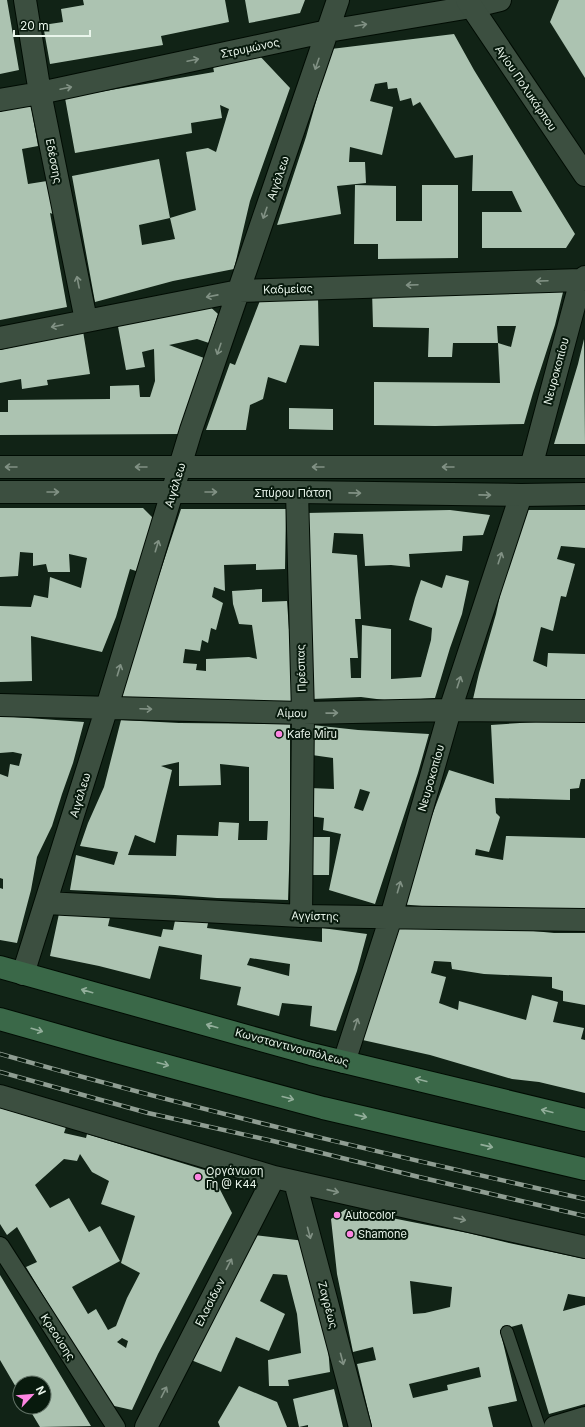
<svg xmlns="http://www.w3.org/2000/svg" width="585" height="1427" viewBox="0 0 585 1427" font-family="Inter,sans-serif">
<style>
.building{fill:#acc3b1;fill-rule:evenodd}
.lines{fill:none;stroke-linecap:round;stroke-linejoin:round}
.service-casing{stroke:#000c03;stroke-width:14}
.pedestrian-casing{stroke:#000c03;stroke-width:20}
.minor-casing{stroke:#000c03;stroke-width:24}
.tertiary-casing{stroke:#000c03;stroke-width:24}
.secondary-casing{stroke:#000c03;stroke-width:24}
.service{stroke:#3c4f40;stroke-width:12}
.pedestrian{stroke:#3c4f40;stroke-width:18}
.minor{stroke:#3c4f40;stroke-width:22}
.tertiary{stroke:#3c4f40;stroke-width:22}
.secondary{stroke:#3a6848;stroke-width:22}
.rail-casing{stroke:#8f9d92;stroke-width:4.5}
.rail{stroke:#081a0d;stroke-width:3;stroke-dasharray:9;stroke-linecap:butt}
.oneway{stroke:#819184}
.oneway2{stroke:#92ae9a}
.poi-dot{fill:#fd86e2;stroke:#081a0d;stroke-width:1.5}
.labels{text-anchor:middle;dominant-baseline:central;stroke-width:4;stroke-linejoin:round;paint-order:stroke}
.street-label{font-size:11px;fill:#e9f5eb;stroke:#081a0d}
.poi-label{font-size:11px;fill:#e9f5eb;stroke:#081a0d;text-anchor:start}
</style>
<rect width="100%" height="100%" fill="#112316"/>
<path class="building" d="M0,0h7l12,70 -19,4z
M83,0h142l4,22 -68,14 2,9 -113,19 -7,-39 20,-3 -2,-13 23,-4z
M245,0h60l-5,13 -51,10z
M559,0h26v78l-35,-56z
M454,34l20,36 101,164 -9,14h-84v-36h40l-10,-21h-40l1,-36 -18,3 -35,-56 -7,4 -2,-8 -11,3 -3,-13 -9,1 -1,-7 -12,2 -5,17 23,6 -11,48 -32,-8 -1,15h16l1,21 -29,3 4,28 -64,11 29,-88 25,-88z
M257,53l33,35 -40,113 -16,68 -61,12 -78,21 -23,-126 87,-17 11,59 -31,7 3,20 33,-6 -5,-21 26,-8 -10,-58 22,-4 8,4 13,-43 -9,-4 2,13 -31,5 1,10 -117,20 -10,-55 149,-26 -2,-11z
M31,106l7,40 -16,3 6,35 19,-3 6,33 -3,-1 17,94 -67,13v-209z
M355,185l41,1v35h26v-36h36v73l-80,1v-15h-24z
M564,288l-9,37 -22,68 -9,31 -89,2 -61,-1v-43l126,1 -2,-40 13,4 5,-21h-19l1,17h-45l-1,14h-24l1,-29 -56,-1 -1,-37z
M318,297l1,49 -19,-1 -14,38 -18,-6 -5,22 -13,6 -4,25h-40l24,-67 5,2 26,-67z
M206,303l12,11 -9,29 -12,-4 -28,6 35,13 -23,76 -181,1v-23h8v-12l102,-1v-13l29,-1 1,12h10l5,-16 -1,-32 -12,3 3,15 -19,3 -9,-49z
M83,331l7,43 -43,6 1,5 -26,4 -1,-10 -21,4v-33z
M584,339l1,105h-31l24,-80z
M289,408l44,1v21l-44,-1z
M0,508h143l13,13 -14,52 -12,-4 -14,48 -14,35 -71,-16 1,45 -32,1v-76l31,1 3,-12 14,3 2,-21 31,11 6,-30 -18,-4 1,18h-22l-2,-8 -13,2v-13l-13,-1 -2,24 -18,1z
M181,509h105l-1,60 -29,1v-6l-32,1 1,26 -11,-4 -2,10 11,6 -7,27 -5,-2 -3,15 -6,-3 -2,11 -15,-2 -2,14 14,1 -1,6 10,1v-12l43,-2 8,2 -5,-34 -13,-1 -6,-20 -1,-13 30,-2v13l25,-1 7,101 -174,-1 29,-95z
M450,510l40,5 -7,20 -20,1 -1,15 -53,3 1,13 -19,-2 -26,1 -2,-32 -29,-1 -2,20 25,2 4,64h-6l3,39h-8l1,20h10l1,-53 29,4v50l30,-2 10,-37 1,-12 -23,-8 6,-22 6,-18 21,8 4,-13 23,6 -7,33 -12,34 -15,50 -43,3 -31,-4 -49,2 -6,-186z
M524,510h61v38l-24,-2 -4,13 18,5 -9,33 -5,-1 -8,35 -12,-4 -8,34 14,6 1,-14 37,1v45l-72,3 -40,-3 6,-26 17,-59 8,-37z
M0,716l84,6 -11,41 -11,31 -10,32 -15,31 -6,33 -14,53 -17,-3v-52l3,1v-10l-3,-1v-104l8,3 2,-13 9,2 3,-12 -9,-2 -13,1z
M121,720l58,3 111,1v117l-2,59 -71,-2 -42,-3 -105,-5 6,-35 38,10 4,-13 -38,-6 8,-23 16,-36zM179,762v24l42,-1 -1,-21 29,3v54h19l-1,19h-29l1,-17 -20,-1 -1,14 -41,-1 -1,21 -48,-1 7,-20 20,8 17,-73 -11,-4z
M536,722h49v57h-4l-2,9 -9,1v11l-75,-2 1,15 4,4 -11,35 -13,-3 -1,6 28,5 3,-24 79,2v71l-117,1 -69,-6 50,-134 45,14 -3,-59z
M312,725l46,5 71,4 -11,39 -43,131 -46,-14 12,-56 -18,-4 1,-12 -15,-2 1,-28 24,1 -1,-31 -21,-3zM360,789l10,3 -7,19 -9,-3z
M310,837h20l-1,38h-20z
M60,909l51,4 -3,13 53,11 2,-8 10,1 3,-14 33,2 -2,10 115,14v-14l45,6 -10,37 -21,60 -26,-5 2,-20 -30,-3 -3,13 -42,-11 4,-18 -41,-8 2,-24 -43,-9 -9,33 -51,-13 -49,-10zM250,958l40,6 -1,12 -42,-11z
M401,923l122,7 31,3h31v72l-22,-4v-10l-11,-3v-11l-68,-3 -32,-5 -1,-7 -17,-1 -3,12 15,4 -7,26 19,7 1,-9 67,19 6,-25 26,7 -5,20 31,6 -3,11 4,1v53l-46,-11 -27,-3 -82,-24 -72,-16 25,-79z
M0,1108l66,19 -2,6 22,5 1,-4 124,38 21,41 -74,141 -26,56 -22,-5 -84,-138 11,-5 -20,-35 -10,8 -7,-11zM80,1154l12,18 17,9 -8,23 34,12 -14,47 19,10 -13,25 -11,28 -8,4 -12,-21 -8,5 -16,-27 48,-26 -20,-35 -11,6 -20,-34 -19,10 -15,-23 29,-26 13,2zM122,1338l6,3 -2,7 -9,-6z
M346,1209l122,24 41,10 76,16v38l-17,-3 -5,17 22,-6v99l-36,10 -27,-90 -22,6 17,71 -29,6 5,20h-121l-15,-63 19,-4 -3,-13 -20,5 -16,-78 -6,-55zM410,1281l42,6 -2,20 -25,6 -12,1zM479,1367l2,10 -34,8 1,5 -35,8 -4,-14z
M253,1235l52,6 23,106 2,25 -42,8 1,6h-20l-1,-26 33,-7 -4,-39 -10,-39 -14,-1 -13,27 25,13 -16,37 -33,-14 -15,35 -30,-12z
M0,1275l23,38 68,113 -51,1 -12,-20h16v-24h-24v11l-20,-34z
M239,1386l38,16 10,25h-67l-2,-5z
M334,1389l9,38h-35v-2l-9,2 -6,-28z"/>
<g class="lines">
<g class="service-casing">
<path id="service" d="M507,1332l32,95"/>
</g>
<g class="pedestrian-casing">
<path id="pedestrian" d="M0,1246l116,181"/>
</g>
<g class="minor-casing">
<path id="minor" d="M25,0l15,93 46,227
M0,100l40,-7 288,-62 143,-24 29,-7
M0,338l239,-47 342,-11
M531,467l50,-187 4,-3
M297,492l6,221 -2,203
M0,705l303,8 147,-3 135,1
M46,903l255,13 284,4
M23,974l84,-267 84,-277 147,-430
M344,1062l47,-145 59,-207 71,-215
M0,1096l274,81 311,70
M295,1182l65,245
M146,1427l128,-250
M555,1427l30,-9"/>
</g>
<g class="tertiary-casing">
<path id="tertiary" d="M467,0l118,175
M0,467h585
M0,492h297l224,3 64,-1"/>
</g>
<g class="secondary-casing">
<path id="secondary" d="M0,967l311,87 274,66
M0,1019l109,31 214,58 262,61"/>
</g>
<use href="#service" class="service"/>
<use href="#pedestrian" class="pedestrian"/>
<use href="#minor" class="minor"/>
<use href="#tertiary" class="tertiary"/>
<use href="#secondary" class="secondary"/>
<g class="rail-casing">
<path id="rail" d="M0,1054c193,55 389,101 585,145
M0,1072l148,41 125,28 146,36 166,39"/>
</g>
<use href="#rail" class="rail"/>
</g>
<defs><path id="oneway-shaft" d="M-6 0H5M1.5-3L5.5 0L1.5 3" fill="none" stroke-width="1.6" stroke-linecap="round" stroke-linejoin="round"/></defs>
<g class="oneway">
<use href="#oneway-shaft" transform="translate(361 25) rotate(-9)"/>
<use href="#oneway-shaft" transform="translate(193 60) rotate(-12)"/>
<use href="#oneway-shaft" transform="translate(317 64) rotate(109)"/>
<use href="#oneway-shaft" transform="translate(66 88) rotate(-12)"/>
<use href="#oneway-shaft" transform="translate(265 213) rotate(109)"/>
<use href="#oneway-shaft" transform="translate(542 281) rotate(178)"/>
<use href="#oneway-shaft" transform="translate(78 282) rotate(-101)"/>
<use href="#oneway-shaft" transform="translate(412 285) rotate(178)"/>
<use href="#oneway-shaft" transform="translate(212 296) rotate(169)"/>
<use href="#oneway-shaft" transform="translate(57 326) rotate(168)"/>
<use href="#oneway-shaft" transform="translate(219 349) rotate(109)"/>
<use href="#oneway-shaft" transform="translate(11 467) rotate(180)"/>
<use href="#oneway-shaft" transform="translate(141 467) rotate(180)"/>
<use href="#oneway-shaft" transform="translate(318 467) rotate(-180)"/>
<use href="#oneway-shaft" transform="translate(448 467) rotate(-180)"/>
<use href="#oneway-shaft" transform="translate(53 492)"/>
<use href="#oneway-shaft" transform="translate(211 492)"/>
<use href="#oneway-shaft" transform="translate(355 493) rotate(1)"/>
<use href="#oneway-shaft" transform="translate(485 495) rotate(1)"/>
<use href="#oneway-shaft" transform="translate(157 546) rotate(-73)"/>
<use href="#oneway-shaft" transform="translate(500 558) rotate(-72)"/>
<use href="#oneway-shaft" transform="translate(119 670) rotate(-73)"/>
<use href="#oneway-shaft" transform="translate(459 682) rotate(-72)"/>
<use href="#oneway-shaft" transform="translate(146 709) rotate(2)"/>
<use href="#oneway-shaft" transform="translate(332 713) rotate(-1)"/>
<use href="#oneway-shaft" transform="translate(399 887) rotate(-74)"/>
<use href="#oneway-shaft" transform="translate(356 1024) rotate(-72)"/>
<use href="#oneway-shaft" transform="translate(333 1191) rotate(13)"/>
<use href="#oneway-shaft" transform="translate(460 1219) rotate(13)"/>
<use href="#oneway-shaft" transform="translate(309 1233) rotate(75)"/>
<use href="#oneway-shaft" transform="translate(229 1264) rotate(-63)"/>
<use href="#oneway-shaft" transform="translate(342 1359) rotate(75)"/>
<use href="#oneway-shaft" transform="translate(164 1392) rotate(-63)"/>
</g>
<g class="oneway2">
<use href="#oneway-shaft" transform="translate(87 991) rotate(-164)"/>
<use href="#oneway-shaft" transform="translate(212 1026) rotate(-164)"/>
<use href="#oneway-shaft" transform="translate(37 1030) rotate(16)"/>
<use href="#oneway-shaft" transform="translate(163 1064) rotate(15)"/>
<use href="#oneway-shaft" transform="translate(421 1080) rotate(-166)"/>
<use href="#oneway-shaft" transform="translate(288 1098) rotate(15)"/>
<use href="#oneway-shaft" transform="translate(547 1111) rotate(-166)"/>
<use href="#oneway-shaft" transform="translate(361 1116) rotate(13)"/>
<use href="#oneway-shaft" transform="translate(487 1146) rotate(13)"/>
</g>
<g class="poi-dot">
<circle cx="279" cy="734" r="4"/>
<circle cx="198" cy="1177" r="4"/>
<circle cx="337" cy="1215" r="4"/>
<circle cx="350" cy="1234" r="4"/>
</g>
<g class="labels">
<g class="street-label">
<text transform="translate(250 48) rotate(-12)">Στρυμώνος</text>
<text transform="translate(526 88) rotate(56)">Αγίου Πολυκάρπου</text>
<text transform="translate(54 161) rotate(79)">Εδέσσης</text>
<text transform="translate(278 178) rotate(-71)">Αιγάλεω</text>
<text transform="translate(288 289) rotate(-2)">Καδμείας</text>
<text transform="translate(556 371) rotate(-75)">Νευροκοπίου</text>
<text transform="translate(175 485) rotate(-73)">Αιγάλεω</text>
<text x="293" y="493">Σπύρου Πάτση</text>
<text transform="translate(301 668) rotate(-92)">Πρέσπας</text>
<text transform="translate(292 713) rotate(1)">Αίμου</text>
<text transform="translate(431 778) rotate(-74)">Νευροκοπίου</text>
<text transform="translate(80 795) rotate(-73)">Αιγάλεω</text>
<text transform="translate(315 916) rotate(1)">Αγγίστης</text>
<text transform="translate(292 1047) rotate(15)">Κωνσταντινουπόλεως</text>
<text transform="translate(210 1302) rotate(-63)">Ελασίδων</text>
<text transform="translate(328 1305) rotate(75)">Ζαγρέως</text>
<text transform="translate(58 1337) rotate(57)">Κρεούσης</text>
</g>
<g class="poi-label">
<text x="287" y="734">Kafe Miru</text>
<text x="206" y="1171">Οργάνωση<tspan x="206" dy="13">Γη @ Κ44</tspan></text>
<text x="345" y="1215">Autocolor</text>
<text x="358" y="1234">Shamone</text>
</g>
</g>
<g transform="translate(32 1395) rotate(64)"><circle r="19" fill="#081a0d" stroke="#627266"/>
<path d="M0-3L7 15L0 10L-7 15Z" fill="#fd86e2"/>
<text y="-6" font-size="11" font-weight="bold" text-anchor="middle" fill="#e9f5eb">N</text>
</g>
<path d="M14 30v6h76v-6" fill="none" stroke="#e9f5eb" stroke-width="2"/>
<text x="20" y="30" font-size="12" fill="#e9f5eb" stroke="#081a0d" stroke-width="3" paint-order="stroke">20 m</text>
</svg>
